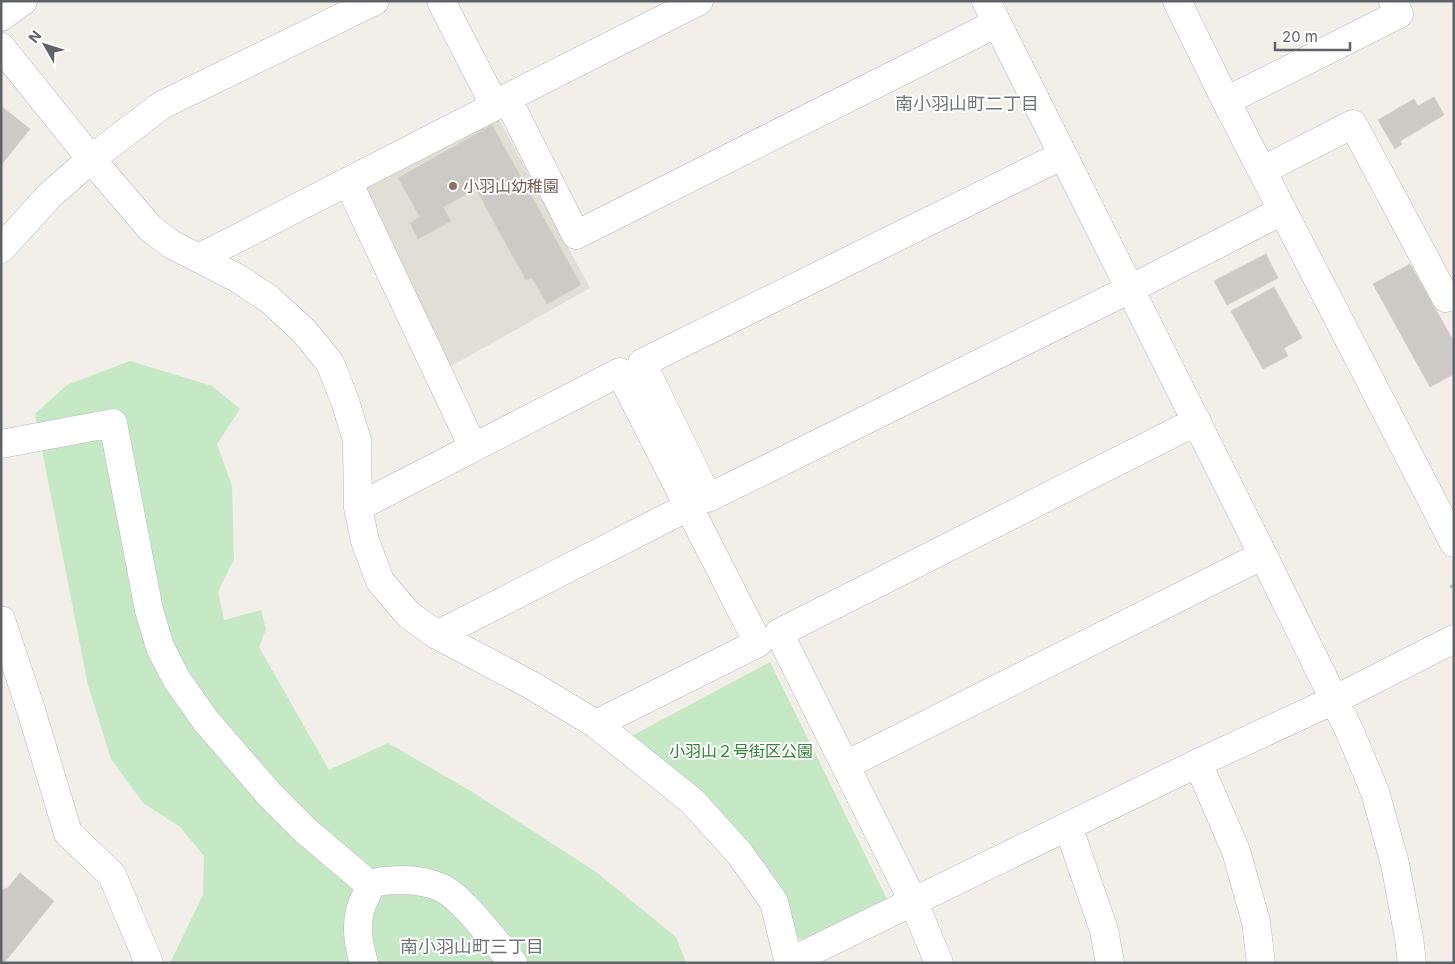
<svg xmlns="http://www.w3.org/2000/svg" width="1455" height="964" viewBox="0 0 1455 964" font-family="Inter,'Noto Sans JP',sans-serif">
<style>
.education{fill:#e1ded6}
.green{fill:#c5e8c5}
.building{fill:#cccac5;stroke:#d6d1c6}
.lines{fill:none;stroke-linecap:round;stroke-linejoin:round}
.minor-casing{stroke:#b5b8bc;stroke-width:29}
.path{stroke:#9cc7a9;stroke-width:3;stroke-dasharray:5 2.5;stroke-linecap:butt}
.minor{stroke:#fff;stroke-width:28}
.education-dot{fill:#8d6e63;stroke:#fff;stroke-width:2}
.labels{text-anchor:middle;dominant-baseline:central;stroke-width:4;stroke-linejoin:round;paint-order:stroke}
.education-label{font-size:16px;fill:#785e54;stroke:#fff;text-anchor:start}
.park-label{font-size:16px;fill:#348238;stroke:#fff}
.neighbourhood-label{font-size:18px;fill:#70757a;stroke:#fff}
</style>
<rect width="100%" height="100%" fill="#f1efe8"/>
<path class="education" d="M497,116l93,172 -144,81 -85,-181z"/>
<path class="green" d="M130,361l82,25 28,23 -23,35 15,42 2,73 -16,33 6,28 37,-10 5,19 -7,18 70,123 59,-27 86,50 122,79 80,65 10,26h-516l33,-68 1,-39 -24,-29 -37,-24 -32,-44 -23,-74 -53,-271 32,-29z
M770,662l118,239 -74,42 -16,-5 -13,-43 -161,-155z"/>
<path class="building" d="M1434,97l10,18 -44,26 2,3 -7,5 -17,-29 36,-21 4,7z
M1,106l29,23 -29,36z
M492,125l89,160 -34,19 -15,-26 -6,2 -50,-91 -33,18 8,14 -33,18 -8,-16 10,-6 -22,-39z
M1266,254l12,24 -51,27 -13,-24z
M1410,264l44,78v32l-24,13 -57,-103z
M1274,287l28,51 -18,10 4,8 -25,13 -32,-58z
M20,873l34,28 -50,62h-3v-71l4,-4 2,1z"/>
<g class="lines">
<g class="minor-casing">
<path id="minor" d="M699,1l-192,97 69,137 421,-212
M986,1l277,554 87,177 25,60 20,72 14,74 3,25
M1177,1l49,100 228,442
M1,17l22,-16
M1,47l90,112 59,69 21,16 68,35 30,20 35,32 26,32 15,38 12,39 1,67 7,34 15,40 29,34 28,20 94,50 65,39 96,77 48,53 34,48 15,61
M1226,101l173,-87 -6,-13
M1063,155l-421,208 66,135 422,-209 152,-78
M1263,170l90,-46 93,174
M348,182l125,265
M1,249l48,-53 42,-37 71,-54 213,-104
M199,258l296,-152 -54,-105
M1,444l112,-21 36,187 11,37 17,33 29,41 64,74 36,36 65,55
M358,507l262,-135 138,271 -162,81
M1,620l30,90 37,123 44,42 37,88
M437,635l251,-128
M1198,763l38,88 20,71 5,41
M846,765l417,-210
M1068,826l36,104 6,33
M789,962l409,-199 136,-63 120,-61
M364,963c-7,-22 -10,-46 2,-67 1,-3 3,-8 5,-10 8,-7 20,-5 30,-6 14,0 28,2 41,8 22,11 53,54 71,75
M939,963l-26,-62 -134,-268 418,-212"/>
</g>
<path class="path" d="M1450,587l4,-2"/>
<use href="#minor" class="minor"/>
</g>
<circle class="education-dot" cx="453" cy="186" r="5"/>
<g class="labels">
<g class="education-label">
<text x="463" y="186">小羽山幼稚園</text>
</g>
<g class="park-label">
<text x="741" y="751">小羽山２号街区公園</text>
</g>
<g class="neighbourhood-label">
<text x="967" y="103">南小羽山町二丁目</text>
<text x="472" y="946">南小羽山町三丁目</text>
</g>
</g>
<rect width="1455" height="964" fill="none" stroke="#5f6368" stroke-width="5"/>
<g transform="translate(45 45) rotate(309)" stroke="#ffffff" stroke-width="4" paint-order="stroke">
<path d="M0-4L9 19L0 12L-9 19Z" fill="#5f6368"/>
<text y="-8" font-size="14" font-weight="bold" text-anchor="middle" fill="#5f6368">N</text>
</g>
<path d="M1275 42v8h75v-8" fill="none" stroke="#5f6368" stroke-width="2.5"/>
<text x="1282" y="42" font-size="15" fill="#5f6368" stroke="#ffffff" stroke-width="4" paint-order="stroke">20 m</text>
</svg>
